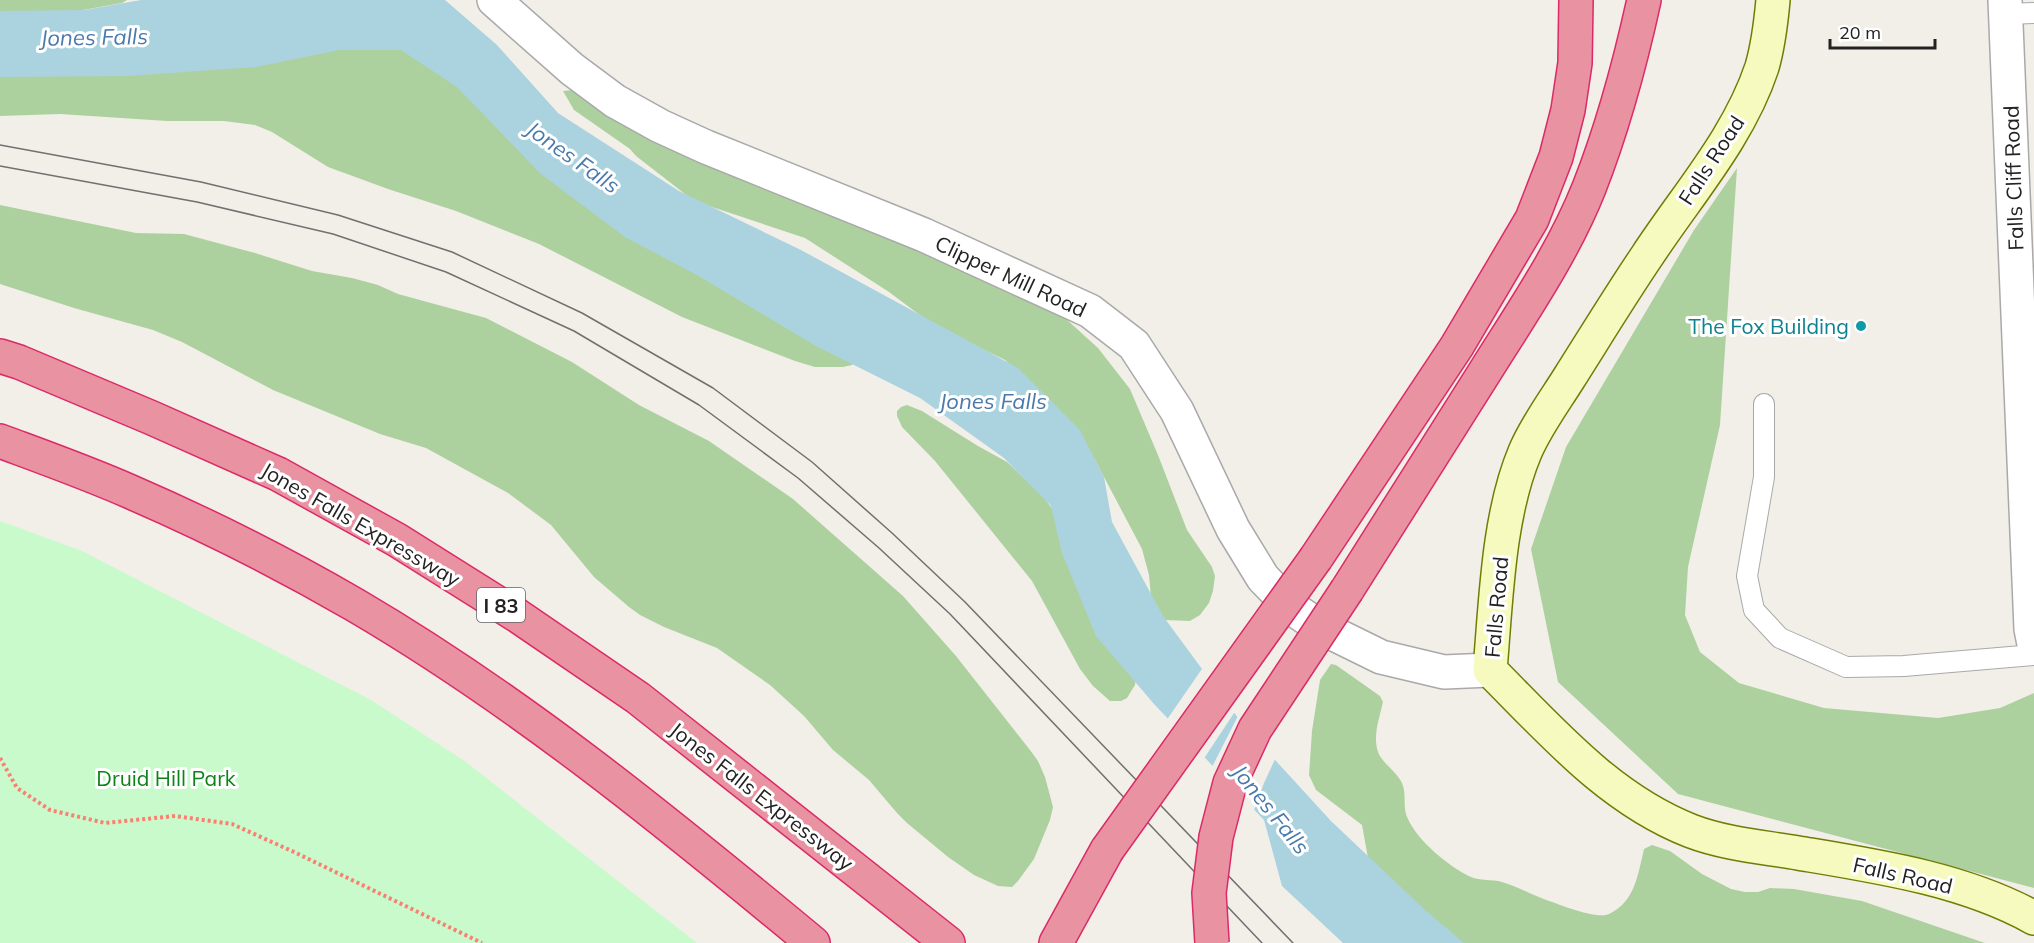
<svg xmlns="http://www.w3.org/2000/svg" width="2034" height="943" viewBox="0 0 2034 943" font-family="Mulish,sans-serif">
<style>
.forest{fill:#add19e}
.park{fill:#c8facc}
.water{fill:#aad3df}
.pier{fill:#f2efe9}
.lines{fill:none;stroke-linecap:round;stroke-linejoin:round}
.service-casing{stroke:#a9a9a9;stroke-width:22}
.minor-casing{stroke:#a9a9a9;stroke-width:36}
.tertiary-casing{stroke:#a9a9a9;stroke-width:36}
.secondary-casing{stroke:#707d05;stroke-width:36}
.motorway-casing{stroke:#dc2a67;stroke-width:36}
.path{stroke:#fa8072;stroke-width:4;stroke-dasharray:3 3;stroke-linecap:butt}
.service{stroke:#fff;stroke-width:20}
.minor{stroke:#fff;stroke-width:33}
.tertiary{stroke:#fff;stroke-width:33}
.secondary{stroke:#f7fabf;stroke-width:33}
.motorway{stroke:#e892a2;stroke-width:33}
.tram{stroke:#707070;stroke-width:1.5}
.motorway-bridge-casing{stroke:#dc2a67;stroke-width:36;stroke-linecap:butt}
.motorway-bridge{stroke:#e892a2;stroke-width:33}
.culture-dot{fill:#0f9aa8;stroke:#fff;stroke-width:2}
.labels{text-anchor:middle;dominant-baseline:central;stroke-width:6;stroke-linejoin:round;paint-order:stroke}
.shield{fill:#fff;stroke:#646464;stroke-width:1.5}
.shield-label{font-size:20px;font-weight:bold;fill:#222}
.street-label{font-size:21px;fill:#222;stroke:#fff}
.culture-label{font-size:21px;fill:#0d838f;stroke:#fff;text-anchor:end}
.park-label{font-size:21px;fill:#0c8416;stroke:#fff}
.water-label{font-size:22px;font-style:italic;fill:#4a7aab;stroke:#fff}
</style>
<rect width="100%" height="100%" fill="#f2efe9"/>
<path class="forest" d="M0,0h127l-5,3 -122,22z
M364,21l499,337 -11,7 -9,2h-28l-20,-6 -113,-44 -143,-73 -83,-33 -68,-22 -60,-22 -56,-35 -17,-7 -31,-4h-57l-107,-7 -60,2v-61z
M573,90l303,141 179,78 43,39 32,41 28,66 29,75 25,37 3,9 -2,15 -4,12 -9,12 -10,6 -26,-1 -13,-22 -2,-23 -7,-26 -48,-91 -74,-84 -15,-14 -72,-35 -44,-33 -84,-54 -111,-37 -58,-45 -6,-7 -56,-39 -11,-19z
M1737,168l-17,257 -32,142 -3,48 15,37 39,31 85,25 114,10 62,-10 34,-15v195l-356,-94 -120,-112 -27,-133 35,-102 128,-217z
M0,205l136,28 48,1 71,19 57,18 40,7 26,7 20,9 88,24 86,44 67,43 70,36 84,58 110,97 53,60 74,94 8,11 7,16 8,30 -3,13 -16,39 -16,22 -6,6 -14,-1 -24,-11 -26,-18 -41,-34 -10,-10 -28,-33 -36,-30 -29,-34 -34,-31 -53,-37 -53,-21 -24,-12 -11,-8 -35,-30 -43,-52 -43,-32 -82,-45 -46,-14 -107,-44 -91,-48 -29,-12 -79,-22 -74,-24z
M907,405l15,6 56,35 29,16 33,31 15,19 82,159 -2,14 -8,13 -6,3h-11l-17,-15 -13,-17 -48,-88 -97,-120 -33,-34 -5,-11v-5l4,-4z
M1331,664l5,1 44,31 3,6c-4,18 -13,41 -1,57 6,8 15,14 20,24 5,11 0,25 6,36 9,21 41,48 63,58 9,4 21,2 31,5 14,4 28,12 42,17 14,5 53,21 65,15 26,-12 29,-40 35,-65l8,-4 18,6 32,23 29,15 14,3h13l12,-4 24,1 68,12 123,42h-547l-68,-74 -8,-44 -46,-35 -7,-15 3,-44 8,-51z"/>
<path class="park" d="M0,521l82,30 289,149 95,62 231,181h-697z"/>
<path class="water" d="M141,0h304l52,45 61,68 121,78 122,59 217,118 62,62 24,47 8,45 51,94 81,110 87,95 94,89 39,33h-121l-61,-57 -18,-66 -110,-116 -58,-68 -34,-83 -11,-47 -47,-48 -84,-60 -104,-52 -119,-71 -72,-38 -84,-63 -84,-87 -56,-37h-62l-83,17 -129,9 -127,1v-66l84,-1z"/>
<path class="pier" d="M1204,666l32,44 -33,50 -37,-39z
M1239,714l37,43 -12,26 -11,30 -42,-44z"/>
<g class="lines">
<g class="service-casing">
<path id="service" d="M2006,14l28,-1
M1764,404v73l-17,99 7,34 26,28 66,29 58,-1 130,-11"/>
</g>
<g class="minor-casing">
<path id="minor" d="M2005,0l26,629 3,15"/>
</g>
<g class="tertiary-casing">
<path id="tertiary" d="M494,0l78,69 43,32 45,25 46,21 218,88 166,76 44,34 43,66 56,118 30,49 29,30 28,19 61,30 63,15 46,-2"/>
</g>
<g class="secondary-casing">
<path id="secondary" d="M1773,0c-2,22 -5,46 -11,67 -23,70 -75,128 -115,189 -27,40 -52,81 -78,122 -15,24 -33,48 -44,74 -27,64 -29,149 -35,218 61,61 119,129 201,161 34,13 72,16 107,22 78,13 166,26 236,65"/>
</g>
<g class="motorway-casing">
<path id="motorway" d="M0,356l19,6 133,56 126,56 119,66 121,76 120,82 310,245
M0,441c43,16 88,32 131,51 76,33 152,71 224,113 164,96 312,217 458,338
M1316,558l141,-212 75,-127 24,-62 12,-47 7,-47 1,-63
M1347,590c46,-73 93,-147 139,-220 37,-59 77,-117 103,-182 24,-61 41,-124 55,-188
M1056,943l51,-93"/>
</g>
<path class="path" d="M0,758l17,30 33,22 55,13 70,-7 57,8 62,28 188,91"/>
<use href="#service" class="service"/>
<use href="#minor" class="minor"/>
<use href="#tertiary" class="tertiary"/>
<use href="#secondary" class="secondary"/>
<use href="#motorway" class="motorway"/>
<path class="tram" d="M0,145l201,37 137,33 114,37 130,61 131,75 99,74 80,71 73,69 328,341
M0,166l197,36 136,32 113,38 128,59 125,74 99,73 81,70 71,66 312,329"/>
<g class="motorway-bridge-casing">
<path id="motorway-bridge" d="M1107,850l209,-292
M1212,943l-3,-50 7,-56 14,-54 25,-54 92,-139"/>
</g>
<use href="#motorway-bridge" class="motorway-bridge"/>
</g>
<circle class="culture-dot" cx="1861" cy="326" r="6"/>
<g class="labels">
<rect class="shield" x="477" y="588" width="48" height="34" rx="4.5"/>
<g class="shield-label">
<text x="501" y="605">I 83</text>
</g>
<g class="street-label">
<text transform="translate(1711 160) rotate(-57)">Falls Road</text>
<text transform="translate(2013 178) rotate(-92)">Falls Cliff Road</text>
<text transform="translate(1011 276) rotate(25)">Clipper Mill Road</text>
<text transform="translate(361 524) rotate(30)">Jones Falls Expressway</text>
<text transform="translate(1496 607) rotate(-85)">Falls Road</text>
<text transform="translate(762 796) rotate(38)">Jones Falls Expressway</text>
<text transform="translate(1903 875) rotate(13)">Falls Road</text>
</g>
<g class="culture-label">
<text x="1849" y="326">The Fox Building</text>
</g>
<g class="park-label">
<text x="166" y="778">Druid Hill Park</text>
</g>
<g class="water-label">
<text transform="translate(94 37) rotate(-1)">Jones Falls</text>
<text transform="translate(573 157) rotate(35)">Jones Falls</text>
<text x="993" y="401">Jones Falls</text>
<text transform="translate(1271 809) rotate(51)">Jones Falls</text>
</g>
</g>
<path d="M1830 39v9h105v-9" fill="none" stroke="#222222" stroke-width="3"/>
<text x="1839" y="39" font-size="18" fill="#222222" stroke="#ffffff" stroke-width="4.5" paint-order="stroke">20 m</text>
</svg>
